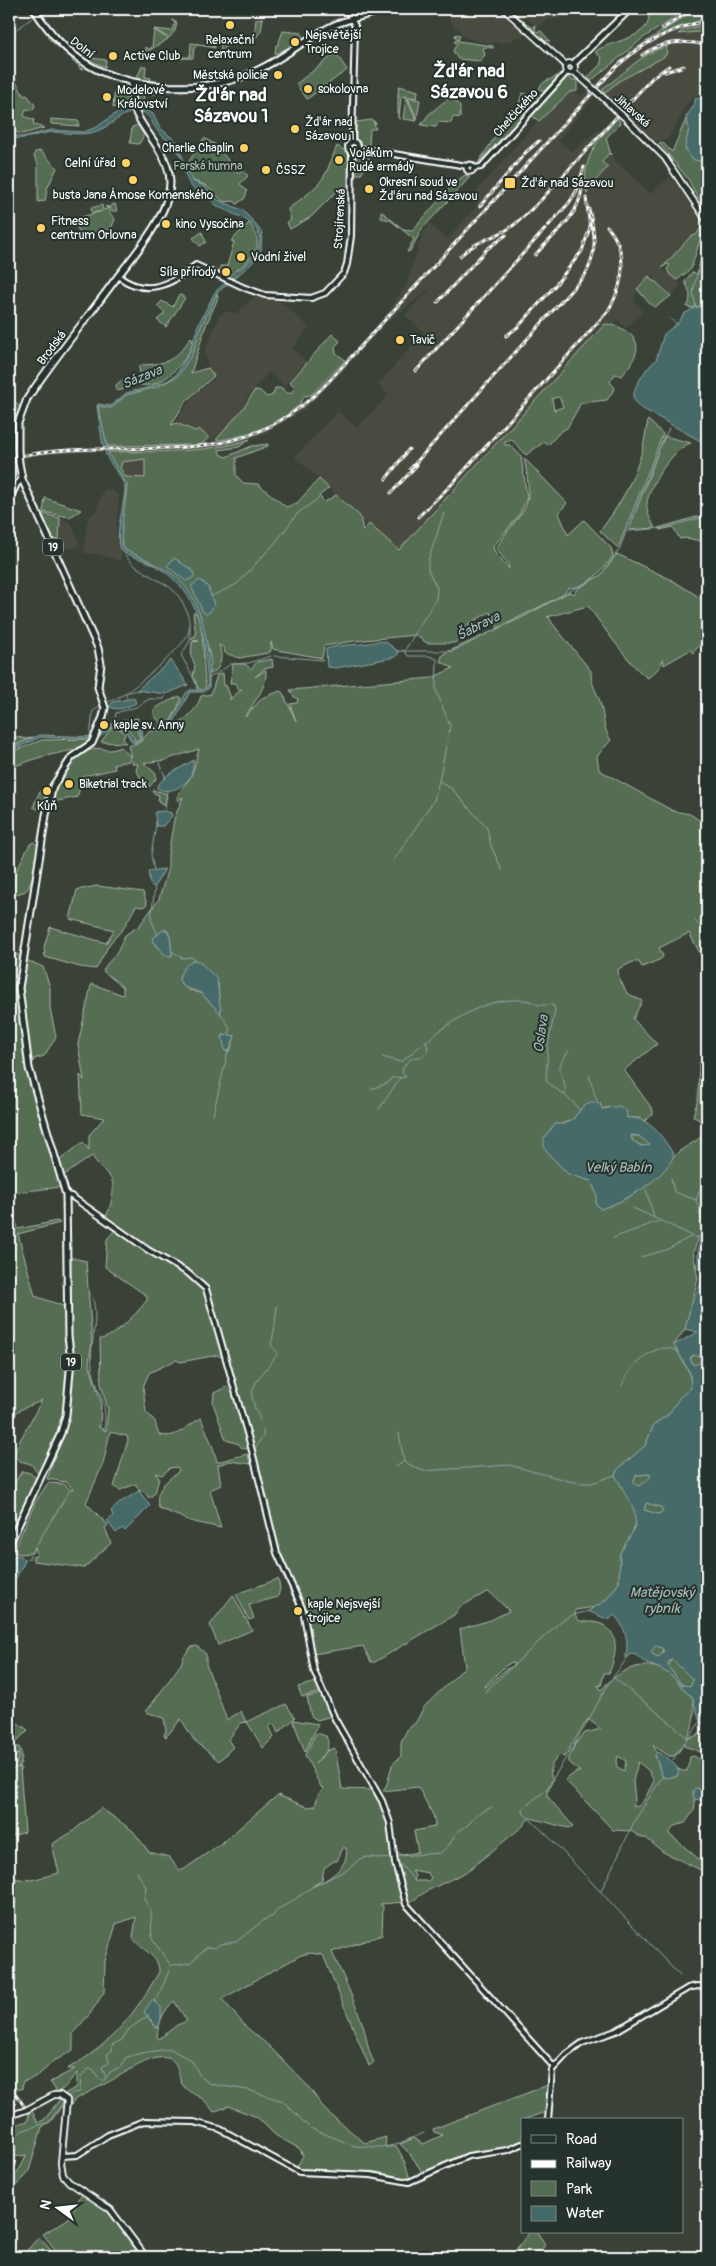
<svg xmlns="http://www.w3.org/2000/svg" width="716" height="2266" viewBox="0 0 716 2266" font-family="Pangolin,sans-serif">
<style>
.built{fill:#484c40}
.green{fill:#556d52;stroke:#aab6a8;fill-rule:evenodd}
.water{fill:#446a67;stroke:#8fa6a4;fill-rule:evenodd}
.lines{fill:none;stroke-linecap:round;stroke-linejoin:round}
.stream{stroke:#8fa6a4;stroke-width:1}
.tertiary-casing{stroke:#fff;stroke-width:8}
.secondary-casing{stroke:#fff;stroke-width:8}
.primary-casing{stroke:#fff;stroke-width:9}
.tertiary{stroke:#26332d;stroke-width:4}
.secondary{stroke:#26332d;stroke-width:4.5}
.primary{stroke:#26332d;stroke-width:5}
.rail-casing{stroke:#fff;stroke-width:3}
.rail{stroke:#26332d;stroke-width:1;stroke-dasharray:4;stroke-linecap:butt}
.secondary-bridge-casing{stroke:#fff;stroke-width:8;stroke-linecap:butt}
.primary-bridge-casing{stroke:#fff;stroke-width:9;stroke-linecap:butt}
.secondary-bridge{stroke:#26332d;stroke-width:4.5}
.primary-bridge{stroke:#26332d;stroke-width:5}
.poi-dot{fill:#ffd166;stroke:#26332d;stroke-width:2}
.labels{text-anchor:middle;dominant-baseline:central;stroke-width:4;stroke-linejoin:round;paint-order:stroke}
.shield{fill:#26332d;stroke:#bec2c0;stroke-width:1}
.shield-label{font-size:11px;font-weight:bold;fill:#fff}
.poi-label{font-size:12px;fill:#fff;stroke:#26332d;text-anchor:start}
.street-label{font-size:12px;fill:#fff;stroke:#26332d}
.park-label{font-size:12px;fill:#b2bdb1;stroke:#26332d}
.water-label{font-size:14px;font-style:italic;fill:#abbcbb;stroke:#26332d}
.district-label{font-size:18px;font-weight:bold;fill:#fff;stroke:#26332d}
</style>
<rect width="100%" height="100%" fill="#3a4238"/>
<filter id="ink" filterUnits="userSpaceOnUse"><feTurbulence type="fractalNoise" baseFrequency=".02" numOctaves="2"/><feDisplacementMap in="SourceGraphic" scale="10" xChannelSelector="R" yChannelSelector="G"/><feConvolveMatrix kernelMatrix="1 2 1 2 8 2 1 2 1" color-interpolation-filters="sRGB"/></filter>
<g filter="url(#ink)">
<path class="built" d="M445,9h54l28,25 -23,9 -24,-1 -18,-6 -4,-9 -2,1 -4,-4z
M516,9h64l1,4 -39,9 -5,5z
M691,9h5l-48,30 -12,11 13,-9 25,-12 33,-10v5l-24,6 -7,5 31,-4v66l-7,-2 -9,4 -9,11 -1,6 -12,21 -3,3 -11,1 -52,-47 16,-13 43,-23 4,-3v-9l-24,11 -42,32 -42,52 15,11 25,-22 8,8 7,21 38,35 18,-17 10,9 24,36 -40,46 18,17 -10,11 -22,-20 -12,13 -3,13 9,9 -17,17 -8,-8 -13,4 -206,227 -32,-28 -4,-1 -3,-6 -65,-59 43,-46 19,17 31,-33 -10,-10 46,-53 -19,-17 30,-30 -46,35 -56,62 -29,28 -42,25 -22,8 -25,5 -155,5 -26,3 -25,6v-4l41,-9 165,-5 34,-9 35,-17 36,-29 65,-72 21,-32 16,-49 7,-12 18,15 30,-33 -2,-13 58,-67 37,-35 12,5 45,-45z
M254,297l25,4 30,26 -17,21 14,13 -22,25 -15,-14 -22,25 -3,9 -31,35 -37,-18 9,-16 14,-16 17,-13 -8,-10 -3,-18 15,-35 6,-4 10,3z
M145,459v19l-19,-1 -6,-9 2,-6z
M104,489l8,1 7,5 -3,36 6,22 -2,8 -21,-7 -15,-1 3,-32 9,-11z
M60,518l10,4 10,22 -5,4 -18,1 -3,-9 5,-1z"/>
<path class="green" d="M652,9h22l2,8 -33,21 -52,43 -3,-4 12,-12 2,-7 -7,-6c12,-11 60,-14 53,-39z
M696,9l3,6 8,1v3c-29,6 -52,20 -78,34z
M518,16l14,12 4,-3 -1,7 6,-1 9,10h-8l-18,-17z
M263,18l-2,13 -7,9 2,-21z
M172,20l5,3 -2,8 -6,7 -15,-9 18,2 3,-8z
M707,24v7l-29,3 5,-4z
M154,30l14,9 -23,14v-6l4,2 3,-2z
M283,31l19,2v4l-4,6 8,-7 1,2 -15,10 -2,-1 -15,7 1,-9h2z
M50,34l7,9 27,23 -3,3h3l-3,1 -3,-4h2l-8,-5 1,-3c-8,-6 -21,-15 -26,-21z
M458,34l2,1 -2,6 35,5v2l-10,-1 2,8 -5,6 -22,-2 -5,-8 4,-8 -3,-1 3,-2 -2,-5z
M221,42l11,2 -7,2v4l5,2v2h-6v5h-4z
M191,43l24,3v2l-16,-3 -5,3 -1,10 -29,1 2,-2h24z
M667,46l-1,9 -4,3 -43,23 -16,13v-6c22,-14 36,-34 64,-42z
M336,53l11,17 -40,29 -11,-15z
M91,58l15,2 -1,7 -16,-7z
M142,66h4l-1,11 6,1 -1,4 -13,-4z
M9,69l15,27 3,-1 8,10 -2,5 -7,-1 -2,7 10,4 -1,4 11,4 -22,6 -13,-4z
M560,73h2l-18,18 -5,-2c3,-10 14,-8 21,-16z
M567,76l5,4h5v11l-7,1 -31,29 -7,-5 -4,3z
M122,85l3,1 2,10h-13l1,-6z
M399,86l19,5 -1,7 -14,-2 -2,2 -2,19 2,2 -3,-1v-22h2l-2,-1z
M143,89h14l-1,5h-12l-1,9 -9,-4 4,-6z
M522,93l5,1 2,6 2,-5 5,-2 3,6 -61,64 19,-29 20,-22z
M114,97h13l2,3 -16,8z
M404,97l3,1 10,23 -14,-2 3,-20z
M450,97l10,9v12l-7,-1 -2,6 -13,-1 -2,5 -15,-2 7,-10z
M408,98l12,2 -3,19z
M618,117l2,6 -14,15 5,17 -2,-2 -7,9 6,5 -14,15 -7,12c-7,-33 10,-54 31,-77z
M51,119l28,2v5l-28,-2z
M686,119l3,10 -4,20 5,4 2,6 15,4v51l-19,-35 -29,-36h4l9,9z
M372,120l3,2 1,2 -3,-2 3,7h-6l-1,18 -8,-1 -5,-6v-18z
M138,125l6,10 -5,9 -9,-1 2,-16z
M204,138l12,7 22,28 5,-3 5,6 -8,8 7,7 -2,7 -8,6 -3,-3 -10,1 -19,-17 -12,-4 -7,-15z
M337,146l12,7 1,36h-11l-28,28 -21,12 -3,-6 4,-3 -3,-11c14,-11 31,-21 39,-38 3,-7 6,-16 10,-25z
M41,151l16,17 -10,21 -2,12 -7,1v-38l-4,-8 1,-4z
M361,152l13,3 -3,5 -5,-3 -6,9 5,2 -4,6h-5v-18z
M465,175l5,2 -48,52 -12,22 -3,1 7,-13 -24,-19 -9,-2v-7l23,19 8,1 42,-48z
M115,204l2,7h-9l7,8 -4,10 -23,7 -9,-4 -2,-5 1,-6 -3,1v-3l27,-8 -10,2 -1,-5 11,-3 1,5 8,-2h-5v-2l5,2v-3z
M249,223c21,27 -2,38 -22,55l-8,-4 1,-8h7l7,-24 -3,-1z
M702,225l2,2 -13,42 -14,11 -7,-5 -3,-6 3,-4 -3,-1 -5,4 29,-32 5,-1z
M706,230l1,74 -16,4 -4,-1c5,-9 3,-16 -2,-25l7,-10 6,2z
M202,232l4,10 -6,4 -7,-8z
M649,276l2,4 5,2 15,14 -16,11 -6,-4 -12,-14z
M217,293l1,5 -12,27 -15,48 17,-5 6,8 -28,25 -15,24 5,-2 19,8 4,-2 10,9 -9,7 -93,1 -9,-40 13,2 15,-13 30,-8 21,-11 16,-24 8,-26z
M181,295l4,3 -19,29 -9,-7 8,-7 -8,-7 5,-5 11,6 5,-11z
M605,324c9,0 15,3 22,8 20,13 5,30 -5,44l-7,-2 -5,8 5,6 -8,12 -26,3 -14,25 -7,4 -12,13 -4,-3 -18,13 -14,-15 -7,2v3h5l11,11 6,42 -8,17 -26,32 2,6 14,16 -1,-5 -12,-15c26,-44 40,-33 28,-91l43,45 -8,10 9,22 16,-15 27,28 2,8c-10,15 -27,32 -45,32l-5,7 -65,33 -8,-16 -22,12 6,10 -20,9h-27l-11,-8 -62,6 -30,5 -2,12 -45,-8 -4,-1 -2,-7v9l-3,2 -29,5 -14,-5 -1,-5 -5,-3c4,10 3,25 -9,29 -2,-5 0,-6 1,-11 0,-3 -6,-27 -7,-32 -8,-46 -40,-65 -79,-81 -10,-13 1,-48 2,-65l-11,-15 -8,-18c48,-1 97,2 142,-13l-11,8 -20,3 1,4 6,3 26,-11 16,-2v2l-32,12v17l7,8 15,1 28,23 11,-4 22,-24 10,9 -10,8 6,6 11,-7 24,21 3,15 6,-7 30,26zM557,397l3,1 3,9 -9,3 -2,-11zM145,459v19l-19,-1 -6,-9 2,-6zM174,558l19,13 -17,1 -8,-6zM202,581l6,6 6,18 -11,7 -5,-13z
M332,334l8,7 -5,6 1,6 9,7 -34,35 -7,1c-7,23 -66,44 -88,44l29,-34 9,-15 5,-1 8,7 6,-2 2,-7h7l4,5h5l4,-6 -5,-5z
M191,337l2,4c-4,18 -26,42 -44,44 -5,1 -10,-1 -15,0 -7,1 -11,7 -18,5v-5l11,-9 3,7 11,-2 -2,-14 2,-2c27,-1 35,-5 50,-28z
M9,383l6,11 -2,5 8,9 -5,19v17l-7,7z
M648,420l15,14 -45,114 -18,-17c19,-24 35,-53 43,-83 2,-9 3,-19 5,-28z
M664,436l27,7c-16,4 -42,41 -44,60 -1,10 4,17 8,25l-26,2z
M45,498l36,12 -11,7 -27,-5z
M41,513l19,5 -1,21 -5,1z
M707,514v20l-4,2 -3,5 -13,-3 -7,1 -7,-12 -13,3 -2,-2z
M617,554l55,26 35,22v33l-14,18 -3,-3 -26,15 -1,-6 -3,8 -12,11c-15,-8 -48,-56 -60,-72l-41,11h2l3,6 39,48c-1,13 7,22 10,34 3,13 2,24 10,35l-14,16 2,14 74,41 17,3 9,6 8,2v144l-18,-33 -30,15 4,8 -2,3 -19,8 -3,-5h-6l-15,7 1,9 8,15 15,8 -9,18 24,25 -33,26 29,40v4l-8,7 -3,-3h-15l-2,-6 -16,-5 -7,2 -2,-6 -16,2 -11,14 -23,10 1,27 17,18 23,7 6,14 -1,8 4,6c24,-7 49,-22 66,-41 3,-4 5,-10 9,-13 10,-10 25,-13 32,-26v74l-3,1 3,2v6l-3,2 -5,-2 8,19 -7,5 -7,16 5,27 -13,50 -11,16 16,29 1,14 -23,27 -14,9 -9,22 -27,23 -3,6 16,27 6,16 -5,16 -12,19 -1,30 -14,18 -9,6 -21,3c-1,16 12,10 23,13 24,7 18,34 11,50h-5l-3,13 -3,-1 3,5c18,-21 47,-35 72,-13 7,6 10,15 19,19 4,14 2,30 -5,43l13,-5 7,3v55l-8,-4 -6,5c4,16 2,16 -8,30l-11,3 -5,8 38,32v7l-44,-21 -17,-14h-4l-11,-7 -18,-1 -48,-50 11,-8h4l-11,-10v-4l6,-14 10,-11 16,-4 -13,-10 -24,38 -4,-2c-8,8 -13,14 -7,25l-6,12v4l26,30 -1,2c-5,1 -34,-9 -43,-10l-6,8 -57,46 -39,19 -18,12 -4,-17 -4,-6 2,-4 -6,-12v-11l6,2 15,-3 -4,-21 20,-4 1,-2 -2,-10 -15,-28 -35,4 4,-7 5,-19 9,-9v-14l6,-12 9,-8 8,-15 41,-40 -5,-38 31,-9 18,-9 -18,-18 -4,-1 -27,15 -6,8 -79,47h-4l-8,-16 -50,8 -11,-51 -23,-52 -24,-100 -13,-3 -3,-4 -13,-4 -13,-37 1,-10 16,-8c0,-10 -2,-27 -13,-30l-36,7 -5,-2 -27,13 -6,14 3,25 9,9 2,9 3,5c18,4 26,-9 41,-17 6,16 12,26 16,44l30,-8 4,10 -21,-3 -12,4 3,20 -11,5 11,38 -31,-7 -31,-13c-6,-15 7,-28 18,-35l2,-3 -2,-3 -7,1 -8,7 -7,-2 4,5 -4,15 -6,5 -5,-7h-5l-3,-7 -16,6 -6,-3 14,-47 -1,-4 -17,-4 -7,32 -17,39 22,22 -3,3 6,15 -27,25 -50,-7 -2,-2 5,-4 -2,-8 -2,5 -11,2 -9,-2 23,-51 12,-18 16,1 7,6 2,-1 -7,-7 -19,-3 21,-60 4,-53 -4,-109 18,4 6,80 -3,22 12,39 -1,24h-3l9,5 2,-21 -7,-26 -1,-45c13,0 40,-29 47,-39v-4l-42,-29 2,-28 7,-8 -10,-9c5,-12 14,-33 6,-45 -6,-7 -13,-13 -18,-21l-29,20 -4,-15 24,-19 6,8v-15l15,-17 -22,-4 -2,-39 4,5 -6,-36 13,-58 1,-2 31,11v-8l-20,-16 4,-7 10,-11 8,-18 14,-9 20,-27 9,-31v-13l6,-36 9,-22 -6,4c2,-14 8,-13 14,-25 4,-8 5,-18 8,-27l-34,11 -21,3 12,11v5l-7,8 -6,-5 -7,-12 2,-6h-5l-5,-18 12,-4 10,-11c22,-2 45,-13 51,-35l10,-2 6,-19 6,-2 1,13 2,-1 5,13 -2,2 13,-11 -3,1 -3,-7h-6l3,-19h12l6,5 6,-7 15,-3 1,8 -9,2 -9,8 11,-7c1,19 -12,31 -21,47l17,-19 18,-7 3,2 13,28 -6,-17 7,-1 1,-4 -4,-2 -4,-7 142,-12 21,-10 -13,-7 3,-7 78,-36 46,-25 4,-1 3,2 3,-5 24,-14zM163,930h4l3,6 2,20 -7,-1 -13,-15zM196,960l22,23 2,30 -19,-20 -12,-3 -8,-6 -2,-8 11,-14zM223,1035l12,1 -5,15h-5zM512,1662l2,1v3l-8,3 -19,17 -3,1 21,-21zM685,1742l-1,4 22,8 -6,6 -6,-4 -4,1 -3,14h-5l-5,-3 2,3 -2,5 -12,2 -3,-2 -7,-21 2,-3 -4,-7 16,11h5zM618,1756l8,5 -2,10 -8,-5zM638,1762l10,8 6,11 -11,21 -6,5 -4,-2 2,-4 -2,-20zM412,1870l16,3 3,5 -3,3h-14l1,-5z
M195,612c11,14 7,56 11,74l-3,5 -5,-3 -5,-11 2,-12 -4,-9 1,-14 7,-1 -7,-1v-3l4,-1 -3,-23z
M179,696l2,2c0,4 -11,25 -14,28l-5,-1 -8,-10v-5c6,-6 17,-9 25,-14z
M138,718l-1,12 3,8 -4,3 -10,-15 -1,-6 -1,6 -7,-4 2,-1z
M112,727l10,3 3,4 -2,5 3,4 -25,-1z
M17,737l9,2 8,-2 -25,11v-9z
M88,739l2,2 -13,8 -36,8 -32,11v-15l33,-13z
M121,747l9,9 -1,5 -15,3 1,5 -31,7 -7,21 -24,5c5,-22 17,-47 41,-53 6,-2 10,1 16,1 4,0 7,-2 11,-3z
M153,790l12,3 2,4 -3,8 -6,-4 1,-6 -6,-2z
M40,791h3l3,3 -6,16 -7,-3z
M34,842l5,4 -5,29c-4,4 -3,7 -5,12 -3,6 -14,7 -20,9v-11l5,-2 3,-14 13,-25z
M97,886l46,6 4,12 -3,3 -8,-1 -13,23 -13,14 -14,26 -16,-2 -35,-10 -1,-10 6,-20 56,16 8,-13 -44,-11 7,-29z
M18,954l3,3 -4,31 9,76 35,123 -52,6v3v-239z
M24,959l19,8 7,20v21l6,29 -12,19 -10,3 -2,7 -10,-65z
M707,1050v75l-6,9 1,-12 -9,-6 5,-17 1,-35z
M630,1136h9l11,8 -2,3c-8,-1 -14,-4 -18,-11z
M9,1197l9,32 39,-8 3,2 -42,11 17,62 31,11c2,36 5,73 -2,108 -5,21 -16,41 -25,60l-8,-11 -11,-3 -6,-5 3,-10 25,-46c-11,7 -27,8 -33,21z
M690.5 1360a5.5 5.5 0 1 1 11 0a5.5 5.5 0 1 1-11 0Z
M22,1471l8,2 7,6 -28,63v-50z
M648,1474l3,1c-2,6 -8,10 -14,11l-4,-5 3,-6z
M646,1503l15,4 2,5 -5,2 -14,-4z
M278,1579l2,9 -2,9 -29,8 5,13 -5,2 -13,-26z
M233,1595l19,35 -34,15 -8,-20z
M651 1651a6 6 0 1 1 12 0a6 6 0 1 1-12 0Z
M197,1646l9,8v10l21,56 14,-9 5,11 40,-18 9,14 -17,15 -4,-9 -5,2 5,11 -11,11 -16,-26 -6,1 -13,17 5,7 -14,14 -25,-21 -13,-21 -15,18 -2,-1 2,-6 -2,-12 -18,-6 35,-48 3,-8 7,-9z
M672,1659l21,21 -2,6 -9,-1 -14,-19z
M316,1682l5,10 -19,5 -4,-10z
M321,1694l11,22 -15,4 -6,-4 -4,-19z
M9,1717l19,13 -19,19z
M293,1720l25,4 -13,28z
M316,1733l10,3c6,13 -3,19 -11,28l13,-14 7,-2 7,41 33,1 14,34 3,36 13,42 -25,2 3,2 -1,29 -50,17c11,24 22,48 31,73 4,12 4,25 11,37l-5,4 -46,-111 -12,-2 -10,2 -79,44 24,28 23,19 38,39 19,26 39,32 21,-6 -1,10h12l8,15 5,18 -47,-8 -64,-2 -3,-2 7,-12 -3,-7 -25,-14 -18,-18 -29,-11 -14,6c-3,-4 -7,-9 -10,-12 -8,-6 -16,-7 -22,-16 -4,-7 -3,-19 -10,-24 -16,-10 -46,13 -60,20 -12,7 -25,13 -38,20l-3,5 -5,-12 11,-6v-14l-14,16 -6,3 -7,-10 25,-13h-8c44,-24 68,-55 92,-97 1,-16 -19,-23 -26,-34l3,-21 -20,7 -11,37 -1,31 -14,22 -17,19v17l-15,9 -4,1c-8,9 -18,19 -31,21l-1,8h-7l-6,-15v-196l22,2 28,-7 -7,-29 20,-12 29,-24 32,23 16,21 20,5 10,13h4l40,-28 55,-47 29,12 8,-1 3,-11 6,-7 -3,-1 -16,-32zM343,1848h3c4,19 -18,32 -33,38l9,-6 2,-12 10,-7h3zM154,2000c8,8 8,15 5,26l-3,2 -11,-15zM174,2001l13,20 -10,4 -18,14 -2,-2c1,-14 7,-27 17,-36z
M13,1747h6c3,7 5,15 -2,21l3,-1 5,65 -16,5v-68h5l5,-13 -1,-3 -7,15h-2v-17z
M548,2085l1,26 -27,9v22l-6,3 -44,8 -48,22 -13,-20 -11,-11 14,-6 9,6 20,-9 -9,-3 -1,-3z
M60,2099h3l2,7 -4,1 -10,14 -9,6 -13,44 -20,23c0,-16 13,-24 17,-39l-17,3v-28l11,-7 8,-2 1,-8 3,-2 6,12 7,-4z
M82,2194c25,13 45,34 56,61l-2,2h-75l-18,-23 25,-15z
M530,2232h7l8,12 -3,6 6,7h-38z
M39,2237l18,20h-36z"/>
<path class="water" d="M707,97v66l-15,-4 -7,-12 4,-18 -3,-12 9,-13v-5z
M136,105l17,9 6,13 17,14 16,40 12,5 14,14 24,10 10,10 10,13 -1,17 -9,13 -35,30 -16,33 -9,28 -14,22 -22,11 -30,8 -15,13 -13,-2 11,49 18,30 -5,41 -1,18 4,6c18,8 47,20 59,35 22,26 26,71 25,103l-5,4h-14l-19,35 -11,3 -19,-6 1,15 -4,4 -6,-1 -6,-10 -9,-7 -6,2 -13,12 -57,-2 -32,14v-3l31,-13 57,2c6,-3 7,-8 12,-11 11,-9 19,7 24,14l6,2c4,-7 -3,-13 0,-20 11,-1 18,9 30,4l17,-33 4,-3h13l5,-3c-4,-55 -5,-94 -57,-124 -7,-3 -28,-9 -31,-14 -6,-14 5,-45 5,-61 0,-6 -13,-22 -17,-29 -7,-15 -8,-35 -11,-52l1,-3 13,2 15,-13 20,-5 21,-7 9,-6 14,-23 8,-27 17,-33 41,-37c14,-32 -16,-37 -37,-48 -7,-4 -11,-11 -17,-15 -3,-1 -8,-3 -10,-5 -8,-8 -7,-22 -12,-32 -5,-11 -16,-16 -23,-25 -5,-7 -7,-14 -14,-18 -20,-3 -29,13 -46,19 -15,5 -27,2 -42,1 -16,0 -30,10 -46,5v-3l13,3 30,-7 32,2 13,-5 29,-21z
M696,307h11v134l-3,2 -66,-37 -5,-9 3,-11 10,-16 10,-10 8,-26 13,-10 7,-10z
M174,558l19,13 1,6 -8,4 -19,-15z
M200,580l8,7 6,18 -4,7 -4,2 -3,-2 -12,-26z
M379,641l7,1 13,10 -3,5 -60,11 -9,-1 -1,-18c19,-6 35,-3 53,-8z
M171,660l17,25 -22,9 -29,-4z
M134,698l2,5c-9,4 -19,9 -27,3l4,-4z
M194,760c-1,5 -1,12 -4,17 -6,10 -22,18 -33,11v-2l9,-10z
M165,811l6,2 1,3 -9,10h-7l-1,-14z
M165,869l-11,18 -4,-3 -2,-13z
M163,930h4l3,6 2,20 -7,-1 -13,-16z
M194,960l5,1 18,18 4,35 -20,-21 -17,-6 -5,-7c0,-7 8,-17 15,-20z
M230,1035l5,1 -6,15h-4l-3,-15z
M591,1102l9,1 2,6 17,-3 7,4 1,8c23,-2 36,20 47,37 -9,24 -50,47 -74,54l-4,-6 1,-8 -6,-14 -23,-7 -21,-22 -3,-5v-9l11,-14h9l9,-5 11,-14zM631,1135l8,1 11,9 -9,1 -9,-6z
M707,1232v495l-7,-5 -8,-26c-8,-4 -12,-13 -19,-19 -11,-10 -27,-11 -37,-22l-5,-1 -6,4c5,-16 0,-32 -11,-43l-5,5 -21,-9 17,-10 14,-18 1,-30 16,-27 -2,-16 -19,-35 3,-6 27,-23 9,-22 14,-9 12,-18 11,-9 -1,-15 -16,-28 24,-13 -13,-3 6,-24 11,-25v-12l-6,-1c4,-9 0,-16 4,-25l-4,-5 6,1zM693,1355l9,2v5l-9,3 -3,-7zM648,1474l3,1c-2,5 -9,10 -14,11l-4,-4 3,-7zM646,1503l15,4 2,5 -5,2 -14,-4zM655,1646l7,2 2,3 -5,6 -6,-2 -2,-3zM672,1659l21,21 -2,6 -9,-1 -14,-19v-4z
M139,1491l11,15 -25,25 -3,-3 -6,5 -9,-12 6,-5 -2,-5 10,-9z
M17,1555l4,1 4,5 -9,17 -7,-4v-15z
M657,1752c9,4 17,10 22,19l-2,5 -12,2 -3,-2 -7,-22z
M696,1788l11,4v9l-13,-2 -1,-9z
M152,2000l9,7v12l-3,9 -14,-16z"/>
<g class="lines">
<path class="stream" d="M9,35l27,-20
M9,37l6,-6
M696,308l-3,-16 14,-61
M669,318l9,7
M628,531l37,-3 42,-12
M619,550l37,-94 13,-28
M212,596l25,-12 37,-40 24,-31 21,-15
M190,625v16l-9,14 15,27 1,9
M403,650l5,6h21l8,3 -1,31 14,36 -11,55 13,8 35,39 4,18 11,24
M405,650l31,-51 1,-11 -9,-18v-9l16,-48
M396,651h57l11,-5 137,-71 17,-24
M274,656l49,4
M208,679l23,-15 18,-1 22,-7
M127,698l-2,-5 13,-3
M106,703c6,-3 14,-6 20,-10 13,-9 57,-46 62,-59 5,-14 -5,-35 -16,-45 -12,-10 -43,-21 -48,-37
M114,723l2,-10 20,-6 13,-8h15l2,-6
M90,736l3,-25 9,-6
M9,744l10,1
M160,763l6,16
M165,811l2,-21
M394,860l40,-60 5,-19
M154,870l-3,-15 5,-30
M155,886l-4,33 7,16
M695,921l12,13
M172,951l10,7 10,-1 4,4
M221,1014l9,14 -1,6
M382,1057l19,5c32,-26 73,-64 116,-62 4,0 12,0 15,2 4,1 3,3 7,3 6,1 9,-2 15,1l1,5 -7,33 -2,37 27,21 7,9
M589,1075l9,30
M371,1089l17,-6 3,-5 9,-1
M565,1095c3,-22 -16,-21 4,-44
M379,1109l21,-31 6,-1 -4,-5c2,-10 10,-16 20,-15l6,-8 -2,-8
M213,1115l15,-64
M671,1178l3,14 22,8 11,25
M646,1189l8,28
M696,1200l7,-18
M633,1208l62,29
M613,1238l46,-17
M641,1257l25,-7 26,-14
M91,1294c10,21 -2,49 1,72 4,26 17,34 12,64
M275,1324l2,-18
M275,1326l-4,19 6,7 -1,4
M622,1385c6,-15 22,-32 37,-36 5,-2 12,0 17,1
M260,1420c-1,-5 -5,-9 -6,-15 -8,-20 12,-33 21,-48
M399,1433l5,29 19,9 86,-6 60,16 14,2h9l23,-8
M255,1449l9,-15 -2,-5
M396,1467l7,-5
M29,1557l41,-67
M24,1560l11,-4
M629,1656l-21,28 -22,41 -40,65 -24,19v3l27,25 131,139
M613,1677l65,52 9,9
M485,1692l76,-71 12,-6 16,-4
M672,1761l28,-39
M705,1790l2,-4
M396,1859l4,-3 40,-3 9,-8 8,-13 10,-6 9,-11 16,-8
M397,1860l17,20
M137,1872l9,15 -2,12 7,12 1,28 19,27 -12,29 -4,5
M601,1891l34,-71 28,-44
M172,1965l18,-2 17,-16 8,1 5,-4 16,-2 28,-22 9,-4 5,-7 13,-7 21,-15 35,-17 13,-11 6,-2 26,2
M107,2077l3,-5 12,-6 3,-8c15,-6 30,-7 46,-9l21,12 8,15 10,8 38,6 35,11 27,27 45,18 26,1 14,-2 29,-12
M67,2098l5,-5 8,-1 1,-15 7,-8h5l7,11h5l1,-2 -4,-11 7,-4 -2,-9 5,-3v-6l10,-5 7,-11 20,-14
M9,2146l12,-15 28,-9 15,-21"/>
<g class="tertiary-casing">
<path id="tertiary" d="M347,9l8,17 -3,116
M348 147a5 5 0 1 1 10 0a5 5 0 1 1-10 0Z
M357,148l110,18
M466.5 168a3.5 3.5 0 1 1 7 0a3.5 3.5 0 1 1-7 0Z
M474,168l7,-1 86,-95
M118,276c28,22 54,8 78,-11l49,23 20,7 46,3 14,-5 19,-20 3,-9 4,-28 1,-84
M9,501l8,-17 5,-5
M66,1195l5,1 77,54 40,23 18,16 45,158 26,106 26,57 11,61 21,48 47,82 8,22 5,40 11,41 148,163
M548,2120l4,-50 15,-16 15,-11 34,-12 72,-43 9,-2 10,1
M62,2156l15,-1 31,-20 36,-14 50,1 26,7 79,43 72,3 38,7 59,-26 40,-6 14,-6"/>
</g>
<g class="secondary-casing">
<path id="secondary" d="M504,9l62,56
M565 68a5 5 0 1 1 10 0a5 5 0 1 1-10 0Z
M574,72l14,12
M599,94l17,16
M623,116l42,42 42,63
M9,2116l17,-6 28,-15h6l7,5 -6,63 2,12 6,7 41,27 36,48"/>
</g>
<g class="primary-casing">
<path id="primary" d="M34,9c32,50 68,72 128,77 34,3 65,-1 96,-16 26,-12 47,-31 72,-43 17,-9 37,-10 54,-18
M573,64l57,-55
M18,451v-28l9,-24c27,-41 59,-79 88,-119 19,-25 54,-64 55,-97 0,-39 -46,-61 -38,-100
M9,1545l52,-112 5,-18 5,-55 -3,-24 -2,-141 -37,-127 -10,-80 27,-173 7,-29 19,-29 20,-14 11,-26 2,-9 -7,-21 3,-23 -3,-16 -76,-169 -3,-16"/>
</g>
<use href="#tertiary" class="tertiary"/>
<use href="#secondary" class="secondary"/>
<use href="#primary" class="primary"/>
<g class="rail-casing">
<path id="rail" d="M662,29l31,-20
M642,55c19,-14 43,-15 65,-10
M665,72l19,-6
M575,196l9,-29
M480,206l46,-54 13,-11
M535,255c18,-20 43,-37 47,-66
M460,256c14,-14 31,-17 48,-27 12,-7 22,-19 33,-29l111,-122 17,-12
M438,302l49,-53 19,-14
M506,336l13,-10 34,-38 29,-37 8,-24 -4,-29
M416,371l153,-168 8,-13
M9,459c28,-8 57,-9 86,-10 97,-2 163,8 235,-69l285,-312c26,-24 58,-41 92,-47
M410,469l175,-194c13,-22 10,-42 4,-66
M386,479l23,-30
M391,493l26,-28
M418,517l34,-33 156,-173c17,-28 21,-59 -1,-85
M9,2084l15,22"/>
</g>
<use href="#rail" class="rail"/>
<g class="secondary-bridge-casing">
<path id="secondary-bridge" d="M588,84l11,10
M616,110l7,6"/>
</g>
<g class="primary-bridge-casing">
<path id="primary-bridge" d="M18,451l1,12"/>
</g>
<use href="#secondary-bridge" class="secondary-bridge"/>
<use href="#primary-bridge" class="primary-bridge"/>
</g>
</g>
<g class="poi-dot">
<circle cx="230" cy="25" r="5"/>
<circle cx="295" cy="42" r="5"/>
<circle cx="113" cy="56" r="5"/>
<circle cx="278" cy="75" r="5"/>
<circle cx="308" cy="89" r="5"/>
<circle cx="107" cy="97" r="5"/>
<circle cx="295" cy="129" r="5"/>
<circle cx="244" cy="148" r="5"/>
<circle cx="339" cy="160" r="5"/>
<circle cx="126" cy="163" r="5"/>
<circle cx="266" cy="170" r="5"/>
<circle cx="133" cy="180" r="5"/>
<rect x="504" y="177" width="12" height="12" rx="2.5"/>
<circle cx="369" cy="189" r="5"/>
<circle cx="166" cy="224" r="5"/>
<circle cx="41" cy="228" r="5"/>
<circle cx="241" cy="257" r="5"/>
<circle cx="226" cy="272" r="5"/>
<circle cx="400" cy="340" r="5"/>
<circle cx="104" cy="725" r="5"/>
<circle cx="69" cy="784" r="5"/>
<circle cx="47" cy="791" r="5"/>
<circle cx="298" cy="1611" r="5"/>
</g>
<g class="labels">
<g class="shield">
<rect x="43" y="538.5" width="20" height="17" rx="4"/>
<rect x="61" y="1353.5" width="20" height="17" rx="4"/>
</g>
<g class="shield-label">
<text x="53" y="547">19</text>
<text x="71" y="1362">19</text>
</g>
<g class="poi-label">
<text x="305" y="35">Nejsvětější<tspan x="305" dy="14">Trojice</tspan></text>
<text x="230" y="40" text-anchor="middle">Relaxační<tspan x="230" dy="14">centrum</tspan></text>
<text x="123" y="56">Active Club</text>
<text x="268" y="75" text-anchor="end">Městská policie</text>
<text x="318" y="89">sokolovna</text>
<text x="117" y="90">Modelové<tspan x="117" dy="14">Království</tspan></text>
<text x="305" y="122">Žďár nad<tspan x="305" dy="14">Sázavou 1</tspan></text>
<text x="234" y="148" text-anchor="end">Charlie Chaplin</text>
<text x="349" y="153">Vojákům<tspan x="349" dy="14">Rudé armády</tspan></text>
<text x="116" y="163" text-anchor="end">Celní úřad</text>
<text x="276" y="170">ČSSZ</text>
<text x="379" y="182">Okresní soud ve<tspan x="379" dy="14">Žďáru nad Sázavou</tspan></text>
<text x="521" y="183">Žďár nad Sázavou</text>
<text x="133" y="195" text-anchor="middle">busta Jana Ámose Komenského</text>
<text x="51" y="221">Fitness<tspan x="51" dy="14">centrum Orlovna</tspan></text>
<text x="176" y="224">kino Vysočina</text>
<text x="251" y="257">Vodní živel</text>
<text x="216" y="272" text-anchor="end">Síla přírody</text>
<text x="410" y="340">Tavič</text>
<text x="114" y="725">kaple sv. Anny</text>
<text x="79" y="784">Biketrial track</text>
<text x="47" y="806" text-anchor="middle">Kůň</text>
<text x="308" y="1604">kaple Nejsvejší<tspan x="308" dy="14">trojice</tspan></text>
</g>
<g class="street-label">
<text transform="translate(82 48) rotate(38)">Dolní</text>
<text transform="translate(632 111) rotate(42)">Jihlavská</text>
<text transform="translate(516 113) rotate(-48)">Chelčického</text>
<text transform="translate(340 219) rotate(-87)">Strojírenská</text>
<text transform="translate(52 348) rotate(-53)">Brodská</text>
</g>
<g class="park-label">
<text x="208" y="166">Farská humna</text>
</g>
<g class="water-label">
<text transform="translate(142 377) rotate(-22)">Sázava</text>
<text transform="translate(478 626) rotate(-27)">Šabrava</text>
<text transform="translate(541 1034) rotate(-82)">Oslava</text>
<text x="618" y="1167">Velký Babín</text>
<text x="662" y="1592">Matějovský<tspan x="662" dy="16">rybník</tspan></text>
</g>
<g class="district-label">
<text x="469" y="71">Žďár nad<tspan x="469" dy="21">Sázavou 6</tspan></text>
<text x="231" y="95">Žďár nad<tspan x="231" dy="21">Sázavou 1</tspan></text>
</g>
</g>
<rect width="716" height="2266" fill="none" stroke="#26332d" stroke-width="30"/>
<rect x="15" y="15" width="686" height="2236" fill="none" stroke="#fff" stroke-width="2" filter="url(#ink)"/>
<rect x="521" y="2118" width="162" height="115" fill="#26332d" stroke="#7d8581"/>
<rect x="531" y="2135" width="25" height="8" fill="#26332d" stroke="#7d8581"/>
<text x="566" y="2144" font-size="15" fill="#ffffff">Road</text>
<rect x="531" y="2160" width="25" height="8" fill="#ffffff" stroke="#7d8581"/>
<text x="566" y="2168" font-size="15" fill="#ffffff">Railway</text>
<rect x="531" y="2181" width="25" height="15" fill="#556d52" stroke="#7d8581"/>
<text x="566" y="2194" font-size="15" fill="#ffffff">Park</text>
<rect x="531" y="2206" width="25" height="15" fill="#446a67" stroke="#7d8581"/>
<text x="566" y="2218" font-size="15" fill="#ffffff">Water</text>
<g transform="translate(58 2208) rotate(285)" stroke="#26332d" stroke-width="4" paint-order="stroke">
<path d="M0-4L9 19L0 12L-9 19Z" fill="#ffffff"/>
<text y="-8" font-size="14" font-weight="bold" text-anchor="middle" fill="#ffffff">N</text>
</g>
</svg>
